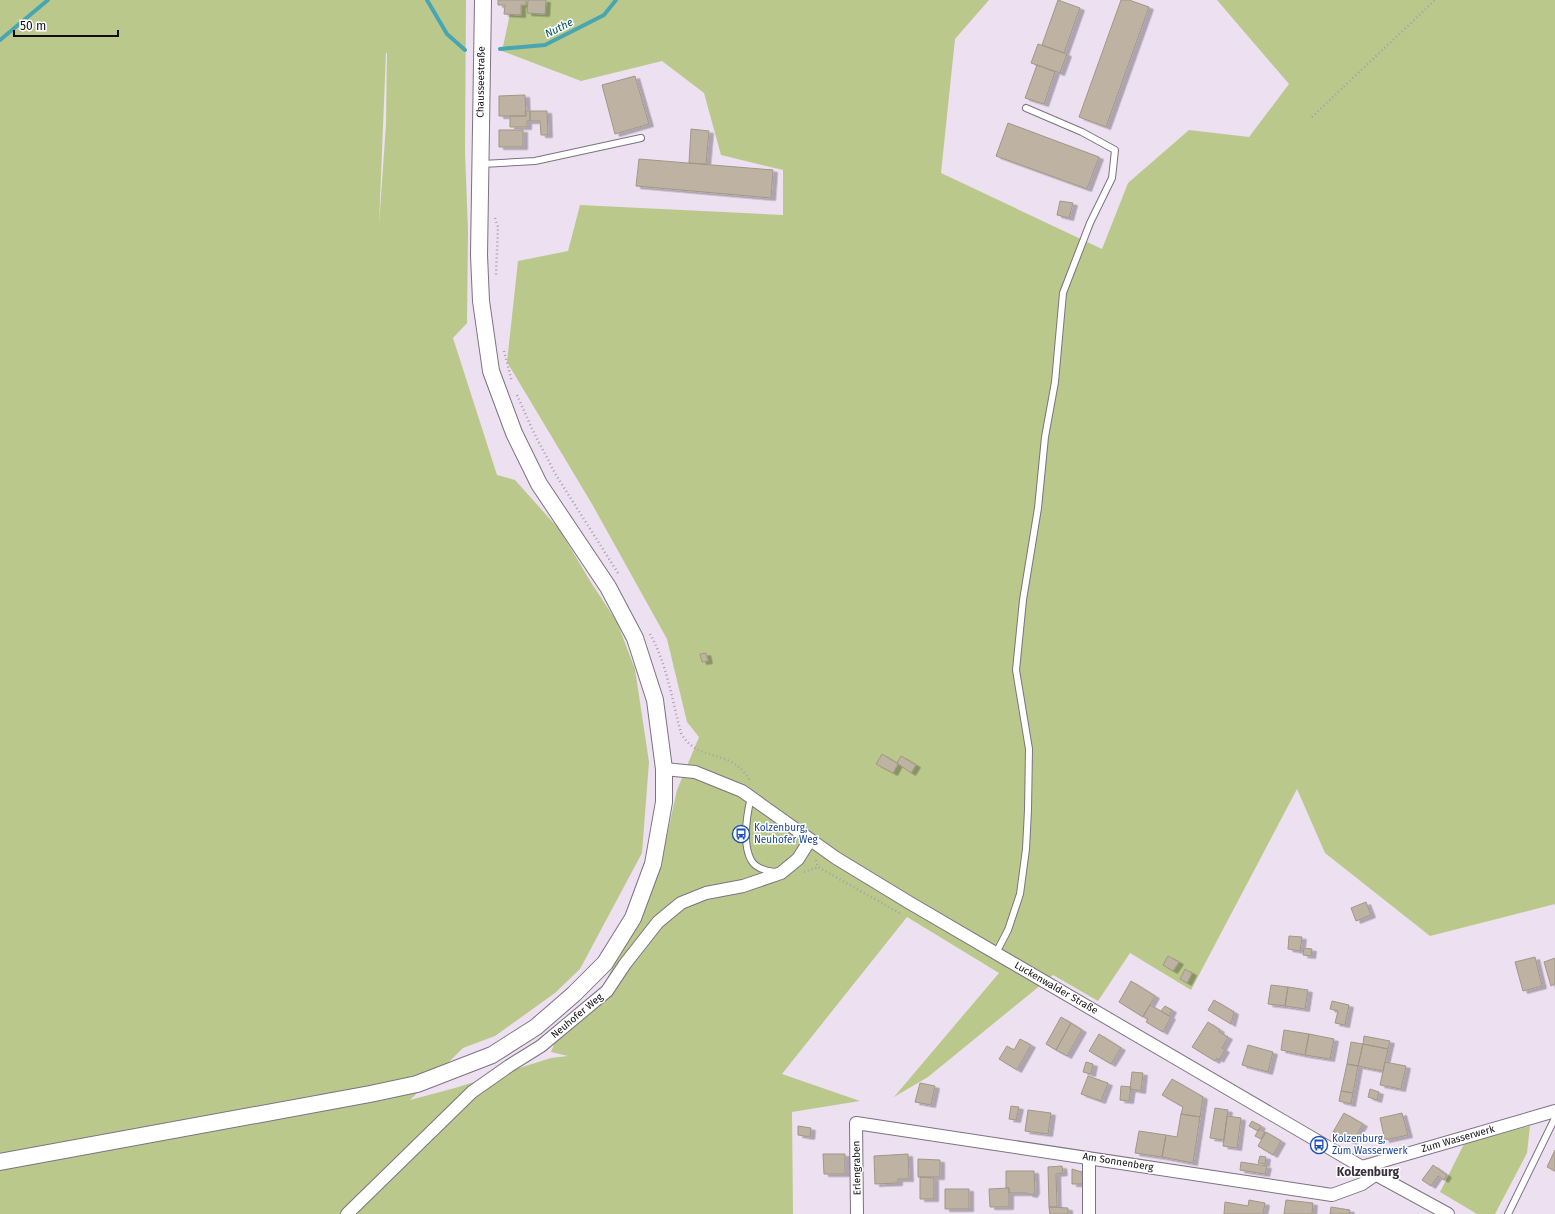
<svg xmlns="http://www.w3.org/2000/svg" width="1555" height="1214" viewBox="0 0 1555 1214" font-family="'Fira Sans',sans-serif">
<style>
.green{fill:#bac98b;fill-rule:evenodd}
.lines{fill:none;stroke-linecap:round;stroke-linejoin:round}
.stream{stroke:#48a6b2;stroke-width:4}
.building{fill:#beb3a2;stroke:#a29786;filter:url(#shadow)}
.lane-casing{stroke:#7d7281;stroke-width:8}
.street-casing{stroke:#7d7281;stroke-width:14}
.secondary-casing{stroke:#7d7281;stroke-width:18}
.path{stroke:#a99eac;stroke-width:2.5;stroke-dasharray:1 3;stroke-linecap:butt}
.lane{stroke:#fff;stroke-width:6}
.street{stroke:#fff;stroke-width:12}
.secondary{stroke:#fff;stroke-width:16}
.labels{text-anchor:middle;dominant-baseline:central;stroke-width:3;stroke-linejoin:round;paint-order:stroke}
.street-label{font-size:10px;fill:#120d13;stroke:#fff}
.transit-label{font-size:10px;fill:#164399;stroke:#fff;text-anchor:start}
.water-label{font-size:11px;font-style:italic;fill:#00565f;stroke:#fff}
.quarter-label{font-size:12px;font-weight:bold;fill:#39303d;stroke:#fff}
</style>
<defs>
<filter id="shadow"><feDropShadow dx="4.5" dy="2.5" stdDeviation="0" flood-color="#0004"/></filter>
</defs>
<rect width="100%" height="100%" fill="#ede0f1"/>
<path class="green" d="M0,0h466l-1,152 3,79 -1,92 -14,15 44,137 18,5 44,49 33,55 25,38 18,47 14,93 -7,91 -62,116 -25,24 -60,43 -32,12 -53,52 45,-12 96,-30 17,-2 -17,-4 8,-21 35,-25 66,-139 17,-77 22,-53 -12,-15 -20,-83 -75,-135 -85,-142 11,-101 50,-10 12,-46 203,10v-45l-62,-15 -17,-62 -42,-32 -81,20 -79,-30 11,-51h476l-34,39 -14,134 161,76 26,-66 61,-53 60,7 40,-53 -72,-84h338v904l-125,32 -105,-83 -28,-64 -106,201 -61,-37 -32,48 -45,-26 -125,102 -34,20 105,-124 -92,-56 -125,157 78,27 -68,11 1,102h-793zM387,53l-1,71 -7,101 7,-172z
M1530,1126l-3,27 -32,61h-18l-37,-22 24,-48z"/>
<g class="lines">
<path class="stream" d="M427,0l20,34 18,16
M0,40l48,-40
M500,49l45,-4 59,-30 12,-15"/>
</g>
<path class="building" d="M498,0h28v5h-5v10l-17,-1 1,-9h-7z
M528,0h18l-1,14 -18,-1z
M1058,0l22,8 -16,45 -22,-8z
M1121,0h8l20,7 -43,120 -27,-10z
M1038,44l29,10 -7,19 -29,-10z
M1037,65l18,7 -11,32 -19,-6z
M635,76l14,48 -34,10 -13,-49z
M525,95l1,21h-27v-20z
M525,111h5v10h-3v6h-17v-11h16z
M530,111h17l1,24h-7l-1,-14h-10z
M1008,123l91,34 -12,32 -91,-33z
M691,129l18,2 -3,33 -17,-1z
M499,130h24v17h-24z
M639,159l134,11 -2,28 -135,-12z
M1060,201l13,2 -4,15 -12,-3z
M706,653l2,8 -6,1 -2,-8z
M882,754l16,10 -5,9 -17,-9z
M901,756l15,9 -5,8 -14,-10z
M1366,902l5,13 -15,6 -5,-13z
M1289,936l13,1 -2,14 -12,-2z
M1304,948l8,1 -1,7 -8,-1z
M1168,956l11,6 -6,9 -10,-6z
M1535,957l7,29 -19,5 -8,-29z
M1555,958v26l-4,2 -7,-24z
M1185,969l7,4 -5,10 -7,-4z
M1131,981l24,15 -12,21 -24,-15z
M1271,985l17,2 -3,19 -17,-2z
M1288,987l20,3 -3,19 -20,-3z
M1214,1000l20,12 -3,12 -23,-14z
M1332,1001l17,4 -4,20 -10,-2 3,-12 -8,-2z
M1150,1005l21,12 -8,15 -17,-10 2,-3 -5,-3z
M1165,1006l7,4 -3,6 -8,-5z
M1061,1017l10,6 -15,27 -10,-6z
M1208,1022l12,8 -1,2 9,5 -6,11 3,2 -6,10 -2,-2 -2,3 -23,-14z
M1071,1023l11,7 -15,26 -11,-6z
M1284,1030l25,4 -4,21 -24,-5z
M1099,1034l22,14 -10,16 -22,-13z
M1309,1034l25,5 -4,20 -25,-4z
M1364,1036l26,5 -2,8 -25,-5z
M1020,1039l11,6 -14,25 -18,-11 8,-13 7,4z
M1351,1042l12,2 -5,22 -11,-2z
M1363,1044l25,5 -5,22 -25,-5z
M1248,1045l25,7 -5,20 -26,-7z
M1086,1062l7,2 -2,10 -8,-2z
M1385,1062l21,4 -5,23 -21,-4z
M1347,1064l11,2 -5,27 -12,-2z
M1132,1072l11,1 -2,18 -11,-2z
M1088,1076l20,7 -7,18 -20,-7z
M1172,1079l31,18 -3,20 -19,-3 2,-7 -21,-12z
M920,1083l15,3 -4,19 -16,-3z
M1121,1086l10,1 -2,14 -9,-1z
M1370,1089l9,3 -2,8 -9,-3z
M1341,1091l12,2 -2,11 -12,-3z
M1011,1106l8,1 -3,13 -7,-1z
M1215,1108l13,2 -4,30 -14,-2z
M1028,1110l23,3 -3,21 -23,-3z
M1344,1113l19,11 -11,19 -19,-11z
M1402,1113l6,22 -23,5 -5,-22z
M1181,1114l19,3 -7,46 -31,-6 4,-22 11,2z
M1227,1116l14,2 -4,30 -14,-2z
M1252,1121l9,5 -3,5 -9,-5z
M798,1126l13,2 -1,9 -12,-2z
M1259,1129l6,3 -4,7 -6,-3z
M1139,1131l27,4 -4,22 -27,-4z
M1266,1132l15,9 -8,14 -15,-9z
M1555,1150v21l-8,-4z
M823,1154h22v20h-21z
M908,1154l1,25h-11v4l-23,1 -1,-28z
M1260,1156l6,1 -1,7 -7,-1z
M918,1159l22,1v17h-22z
M1241,1162l26,4 -2,8 -25,-4z
M1433,1165l14,10 -3,5 -6,-4 -7,10 -9,-6z
M1062,1166l1,7 -7,1 1,33h-8l-1,-40z
M1072,1169l10,3 1,12h-11z
M1006,1171h28l1,20 -2,4 -5,-1 -1,-1h-18v-5h-3z
M920,1177l14,1v21h-14z
M1009,1188v19h-19l-1,-18z
M945,1189h24v20h-24z
M1249,1200l16,3 -2,11h-39l1,-12 23,4z
M1286,1200l27,3 -1,11h-28z
M1049,1207l19,1v6h-18z
M1331,1207l19,3 -1,4h-19z"/>
<g class="lines">
<g class="lane-casing">
<path id="lane" d="M482,164l53,-3 106,-23
M751,797c-4,17 -9,46 0,63 4,8 16,11 24,12
M996,953l12,-23 12,-36 6,-45 2,-39 1,-61 -13,-79 7,-70 15,-92 7,-71 10,-55 8,-89 27,-70 22,-45 3,-28 -33,-18 -56,-24
M1508,1214l47,-96"/>
</g>
<g class="street-casing">
<path id="street" d="M664,769l31,3 47,19 94,67 74,45 452,264 86,47
M1089,1158v56
M1362,1167l193,-56
M347,1214l125,-122 37,-26 32,-20 66,-55 18,-27 33,-42 23,-19 25,-10 37,-7 38,-13 17,-14 12,-19
M857,1214l-1,-91 476,72 30,-11 13,-9"/>
</g>
<g class="secondary-casing">
<path id="secondary" d="M0,1162l370,-68 47,-10 75,-29 44,-28 38,-33 31,-31 28,-45 20,-54 11,-62v-33l-9,-69 -20,-62 -27,-51 -69,-103 -25,-51 -23,-62 -10,-70 -2,-46 4,-255"/>
</g>
<path class="path" d="M1312,117l123,-117
M495,218l3,9 -2,48
M504,351l8,31
M517,395l16,36 23,44 62,98
M650,634c17,30 22,66 31,99 13,25 39,18 59,35 4,3 7,8 10,12
M816,860l2,7 83,47
M804,872l14,-5"/>
<use href="#lane" class="lane"/>
<use href="#street" class="street"/>
<use href="#secondary" class="secondary"/>
</g>
<defs>
<g id="bus-ring" transform="scale(0.9)"><circle r="9.5" fill="#fff" stroke="#1a4fb4" stroke-width="1.5"/><path d="M-5-6H5V4H4V6H2V4H-2V6H-4V4H-5ZM-3.5-4V0h7V-4ZM-3.5 1.2v1.5H-2V1.2ZM2 1.2v1.5H3.5V1.2Z" fill="#1a4fb4"/></g>
</defs>
<g fill-rule="evenodd">
<use href="#bus-ring" x="741" y="834"/>
<use href="#bus-ring" x="1319" y="1145"/>
</g>
<g class="labels">
<g class="street-label">
<text transform="translate(481 82) rotate(-89)">Chausseestraße</text>
<text transform="translate(1056 988) rotate(30)">Luckenwalder Straße</text>
<text transform="translate(577 1016) rotate(-40)">Neuhofer Weg</text>
<text transform="translate(1458 1139) rotate(-16)">Zum Wasserwerk</text>
<text transform="translate(1118 1162) rotate(9)">Am Sonnenberg</text>
<text transform="translate(857 1168) rotate(-91)">Erlengraben</text>
</g>
<g class="transit-label">
<text x="754" y="828">Kolzenburg,<tspan x="754" dy="12">Neuhofer Weg</tspan></text>
<text x="1332" y="1139">Kolzenburg,<tspan x="1332" dy="12">Zum Wasserwerk</tspan></text>
</g>
<g class="water-label">
<text transform="translate(559 28) rotate(-26)">Nuthe</text>
</g>
<g class="quarter-label">
<text x="1368" y="1172">Kolzenburg</text>
</g>
</g>
<path d="M14 30v6h104v-6" fill="none" stroke="#120d13" stroke-width="2"/>
<text x="20" y="30" font-size="12" fill="#120d13" stroke="#ffffff" stroke-width="3" paint-order="stroke">50 m</text>
</svg>
